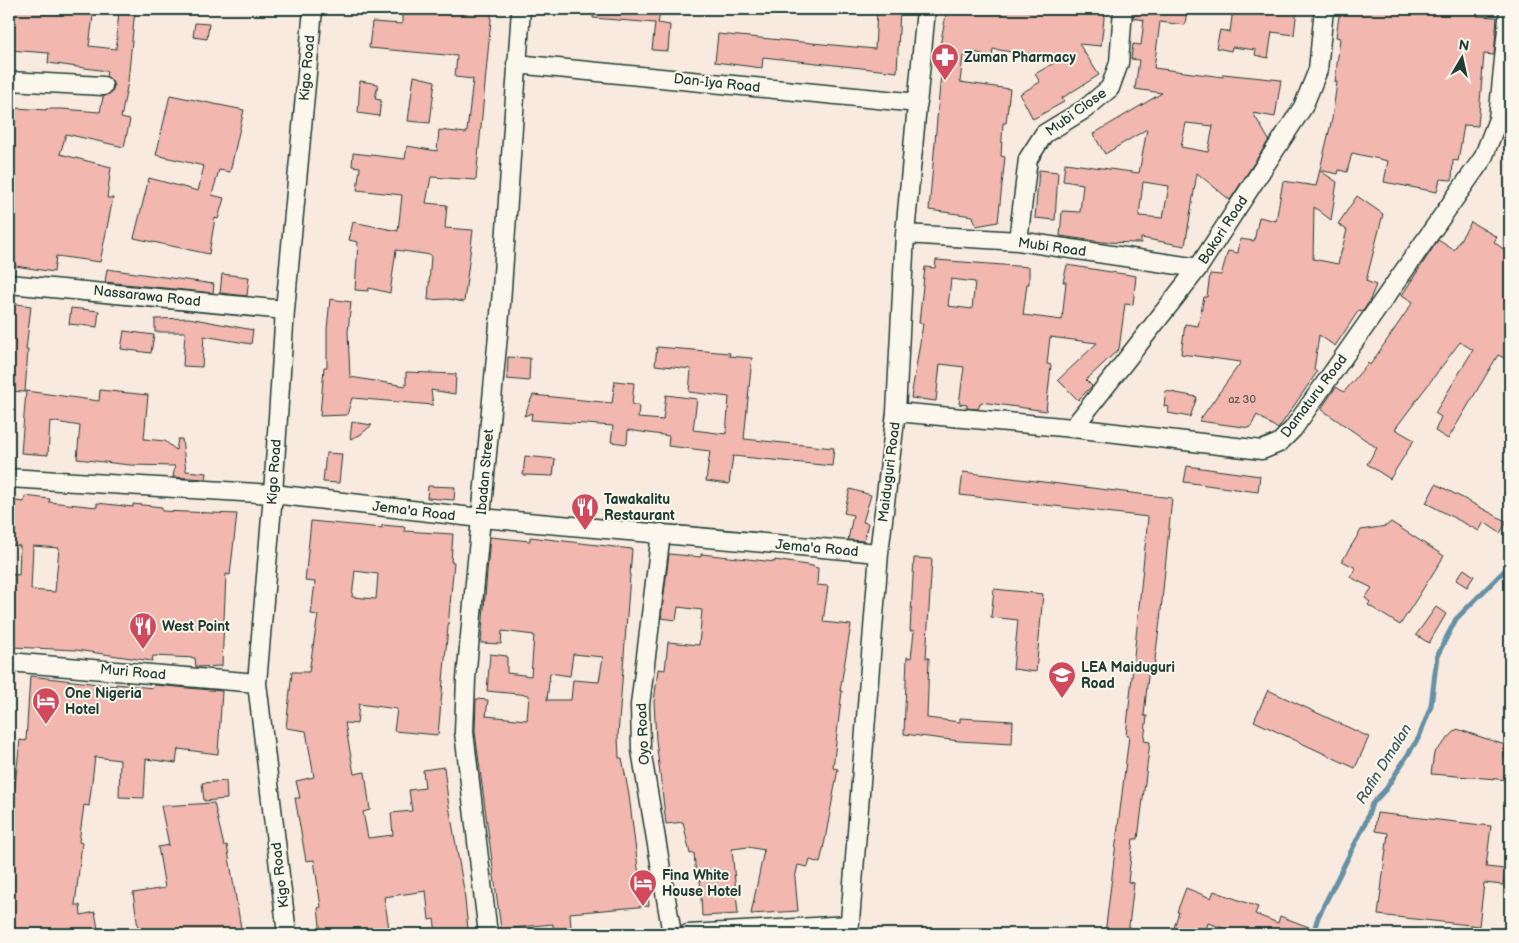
<svg xmlns="http://www.w3.org/2000/svg" width="1519" height="943" viewBox="0 0 1519 943" font-family="'Balsamiq Sans',sans-serif">
<style>
.lines{fill:none;stroke-linecap:round;stroke-linejoin:round}
.stream{stroke:#6591a5;stroke-width:5}
.building{fill:#f2b7ae;stroke:#1f3d34;fill-rule:evenodd}
.minor-casing{stroke:#1f3d34;stroke-width:21}
.minor{stroke:#fbf7ec;stroke-width:18}
.labels{text-anchor:middle;dominant-baseline:central;stroke-width:4;stroke-linejoin:round;paint-order:stroke}
.number-label{font-size:11px;fill:#545c52}
.poi-label{font-size:14px;font-weight:bold;fill:#1f3d34;stroke:#fbf7ec;text-anchor:start}
.street-label{font-size:14px;fill:#1f3d34;stroke:#fbf7ec}
.water-label{font-size:15px;font-style:italic;fill:#36595a;stroke:#fbf7ec}
</style>
<rect width="100%" height="100%" fill="#f9eae0"/>
<filter id="ink" filterUnits="userSpaceOnUse"><feTurbulence type="fractalNoise" baseFrequency=".02" numOctaves="2"/><feDisplacementMap in="SourceGraphic" scale="10" xChannelSelector="R" yChannelSelector="G"/><feConvolveMatrix kernelMatrix="1 2 1 2 8 2 1 2 1" color-interpolation-filters="sRGB"/></filter>
<g filter="url(#ink)">
<g class="lines">
<path class="stream" d="M1313,934l5,-17 47,-93 7,-20 14,-15 33,-52 12,-31 6,-50 19,-37 54,-54"/>
</g>
<path class="building" d="M9,9h85l-5,37 27,3 3,-40h16l-7,73 -7,36 9,2 -6,27 -58,-13 -6,20 51,13 -4,31h6l-13,64 -44,-6 -2,16 -45,-7v-155h7v-2l30,2v-1h16l38,3 3,-15 9,-5 2,-6 -2,-5 -6,-5 1,-5 -59,-8 1,-10 -40,-3z
M402,9h90l-16,171 -45,-3 -5,26 21,2 -2,23 28,2 -9,72 -16,-3 -20,1 3,-45 -35,-5 -6,43 -21,-5 -1,3 -13,-1 3,-48 -9,-2 4,-18 45,9 4,-36 -45,-5 3,-23 -8,-1 1,-13 52,6 2,-13 30,5 2,-21 27,3 1,-2 6,-52 -18,-2 2,-21 -88,-8 3,-26 30,2z
M594,9h67l-3,14 12,2 -2,26 -16,-1 3,-27 -62,-5z
M877,9h23l-3,63 -134,-15 -1,11 -47,-6 3,-28 157,15z
M947,9h62l31,3v-3h65l-4,37 -22,-2 20,31 -37,23 2,4 -31,17 -13,-25 20,-12 -5,-8 29,-17 -40,-3 -31,-5 -1,7 -19,-4v5l-10,-1 -3,26 50,7 -4,34h-3l-2,33 4,1 -7,65 -22,4 -3,-10 -44,-6 13,-148 -5,-1z
M1133,9h54l-2,16 -25,-3 -6,46 69,9v-3l58,6 -6,37 -22,-4 16,27 -39,60 -33,-27 -12,73 -44,-8v5l-39,-1 -42,-6 2,-25 18,1 3,-28 -20,-3 2,-18 74,10 8,-44 -42,25 -12,-20 69,-41 -27,-4 4,-29 -8,-1 2,-15 8,1 3,-25 -11,-2zM1186,123l27,3 -5,26 -27,-5zM1143,182l26,4 -6,32 -24,-2z
M1233,9h64l-3,26 -22,-3 -4,26 -13,-3 1,-5 -24,-3 -1,4 -15,-3 4,-18 10,2z
M1340,9h138l-1,7 20,1 -3,38 -10,-1 -6,72 -14,-1 -6,36 -5,-1 -1,20 -12,-1 -3,13 -53,-10 4,-21 -36,-8 -5,19 -8,-2 -1,4 -19,-4 18,12 -6,38 -17,-13 -1,52 25,5 9,-34 -9,-6 19,-28 26,18 -17,67 10,4 -7,17 -6,9 -4,-1 -24,36 -16,-11 -5,35 3,2 -39,57 -21,-14 -7,13 -51,-7 42,-59 -60,-8 4,-30 13,2 6,-29h3l3,-23 11,1 7,-24 10,2 2,-14 14,2 5,-24 17,4 7,-40 33,5 16,-67 5,-37h-2l5,-44 -4,-1z
M195,23l14,1 -2,15 -14,-2z
M414,76l21,5 -5,42 -22,-2z
M360,81l18,3 -3,15 6,1 -2,16 -21,-3z
M170,95l74,15 -14,62 -11,-2 -7,25 12,3 -6,21 -3,-1 -6,36 -75,-16 15,-60 49,13 6,-25 -48,-11z
M1039,170l19,2 -3,48 -20,-2z
M1471,222l26,15 -3,5 16,12v107l-12,-6 -50,84 -13,-8 6,-14 -6,-4 38,-63 -13,-8 -65,87 19,11 -24,39 -23,-15 10,-16 -56,-39 15,-22 8,5 24,-29 2,2 43,-63 -11,-7 36,-55 16,10z
M936,260l93,7v17h-2l-4,31 39,5 4,-38h-3l4,-17 69,11 -3,29 -8,-1 -6,45 -33,31 6,6 -14,14 -20,-20 39,-37 -47,-6 -3,27 4,1 -5,46 -65,-9 -3,7 -11,-1v-3l-8,-1 5,-37 -24,-3 -4,37 -25,-3 12,-74 -4,-1 6,-56 10,1zM951,279l24,3 -3,27 -24,-3z
M107,269l107,15 -1,9 -108,-11z
M222,274l27,3 -2,19 -27,-3z
M330,299l21,3 -3,30 2,45 56,9v-14l50,2 -1,20 -24,-4 2,15 -81,-7 -5,17 -27,1 4,-49h3v-38z
M9,303l22,3 -5,44h2l-3,42 -16,-1z
M71,308l28,3 -2,16 -28,-3z
M189,318l64,12 -2,14 -47,-8 -2,31 -19,-1 2,-34h-30v-13z
M124,331l30,4 -3,18 -30,-4z
M657,347l73,6 -1,3 23,2 -8,81 90,9 -2,18 -99,-10 -4,28 -23,-3 4,-30 -42,-5 1,-10 -41,-6 -1,14 -16,-2 2,-16 -82,-6 1,-7 -8,3 9,-21 79,8 3,-22 19,2 -2,22h7l-1,13 25,2 3,-25 31,4 -4,31 33,4 3,-37 -40,-5 2,-23 -36,-4z
M508,357l22,1 -1,23 -22,-2z
M100,390l48,5 -4,44 21,2 11,9 2,-11h4l4,32 21,2 -1,6 -33,-2 2,-11 -45,-1 -53,-6 3,-33 -30,-5 -2,34 -27,-2 5,-62 73,10z
M1166,391l31,6 -7,20 -22,-4 1,-6 -5,-1z
M352,422l20,3 -12,10 -10,4z
M326,453l16,1 -3,29 -16,-1z
M525,456l30,3 -2,17 -30,-1z
M1187,466l73,10 -2,16 -74,-10z
M963,472l209,26 -12,123 -6,46 -5,-1 -5,50h3l-3,25 6,1 -12,97h-5l-5,43 6,1 -6,51h-23l24,-198h-3l22,-219 -188,-22z
M1436,484l53,28 18,10 -7,11 -16,-11 -5,9 -53,-28z
M428,486l27,1 -1,13 -27,-2z
M850,489l21,6 -8,27 5,1 -4,18 -16,-1 5,-25 -9,-2z
M25,496l25,3 -1,3 48,5v-4l36,4v-3l29,3v4l75,3 -7,61 -4,-1 -4,92 -26,1 -1,-9 -42,-2 -1,5 -76,-11 -64,-3 1,-13h-4v-60l10,1 1,-29 -11,-1v-45l15,2zM33,546l26,2 -4,44 -24,-2z
M311,521l71,7v-3l23,2 -1,4 49,3 -2,28h3l-16,173 -44,-4 3,-22 -38,-5 -2,20 -12,-1 9,51 11,-2 5,38 -7,2 5,26 25,-3 -2,-22 21,-2 -3,-21 16,-2 -2,-18 21,-3 4,33 16,90 4,39 -32,3 -2,-13 -5,1 -3,-29 -42,6 6,37h-69l-3,-26 3,-1 -7,-47 -8,1 -11,-63h5l-4,-17 18,-4 -8,-46 -20,-3 6,-56h17l9,-57 -7,-1 4,-32 -10,-1zM355,571l23,3 -2,25 -24,-2z
M1391,522l53,34 -44,69 -32,-20 2,-3 -5,-4 7,-10 -22,-11 6,-9 -14,-7 19,-31 25,-4z
M490,537l40,4v-4l102,12 -14,186 1,23h3l7,37 10,81 8,-1 2,31 -79,7 1,15 -18,2v-6l-52,5 -26,-197 1,-33 12,1 -2,16 41,4 2,-25 -42,-4 3,-37 17,2v17l24,3 3,-41 -32,-4 -1,13 -20,-1zM573,654l30,3 -4,25 -26,-2 -2,20h-24l3,-27 20,3z
M669,554l32,3v-3l74,8v-2l38,6v1l5,1 -1,17 11,1 -5,36 28,3 -11,66h2l-9,77 5,1 -13,71 -5,23 -10,-3 -2,7 -10,-2 -3,13 3,33 -47,3 13,-64 -16,-3 -16,2 6,65 -36,2 -2,-39h-4l-2,-24 -4,1 -7,-32 -17,2 -10,-84 -2,-38 4,-33 7,1 3,-28 31,3 3,-35 -24,-3 -2,13 -15,-2z
M914,558l18,1 -6,99h3l-2,60 33,4v-4l53,3 -1,23 -53,-3 -55,-7 3,-77 4,1 3,-27h-4z
M1464,569l10,7 -7,11 -11,-7z
M994,589l49,5 -7,78 -23,-3 5,-49 -27,-3z
M1436,607l10,7 -17,29 -13,-8z
M30,676l86,10v-2l37,4 1,-3 68,6 -4,63 -40,-5 -2,14 -30,-4 -2,39 -25,-1 1,-37 -25,-3 -6,49 -5,-1 -5,37 3,1 -7,62h5l1,10 14,-3 4,22h-90v-96l11,-98 6,1z
M1268,690l101,47 -14,31 -101,-47z
M1457,729l48,16 -1,12 6,2v21l-79,-6 3,-21z
M226,781l1,18 -23,2 -2,-18z
M214,803l10,43 3,-1 15,89h-48v-3l-20,3h-35l-6,-41 32,-5 -7,-41 11,-2 -8,-39z
M1377,813l114,13 -5,41 19,2 -2,16 -19,-2 -5,43 -101,-11 10,-82 -13,-2z
M1186,888l25,10 3,-7 44,16 -3,7 23,9 2,-7 47,18h-86l-33,-11 -3,11h-33l7,-22h-2z"/>
<g class="lines">
<g class="minor-casing">
<path id="minor" d="M516,64l402,39
M9,81l94,5
M905,234l113,7 180,27
M1018,241l10,-82 16,-25 41,-25 25,-21 9,-25 4,-54
M9,284l276,26
M896,412l177,16 189,22 17,-7 14,-14 190,-271 15,-39 11,-110
M1073,428l125,-160 105,-161 15,-37 6,-61
M9,478l264,16 208,24 398,35
M661,533l-21,172 1,45 31,184
M9,662l248,21
M287,934l-30,-251 16,-189 12,-184 28,-301
M488,934l-24,-202 2,-53 35,-376 20,-294
M688,934l161,-9
M849,934l30,-381 17,-141 9,-178 21,-225"/>
</g>
<use href="#minor" class="minor"/>
</g>
</g>
<defs>
<g id="pharmacy-pin" transform="scale(1.4375)"><path d="M0 17L-7.5 6A9.5 9.5 0 1 1 7.5 6Z" fill="#d1495b" stroke="#fbf7ec"/><path d="M-2-6h4v4h4v4h-4v4h-4v-4h-4v-4h4Z" fill="#fff"/></g>
<g id="restaurant-pin" transform="scale(1.4375)"><path d="M0 17L-7.5 6A9.5 9.5 0 1 1 7.5 6Z" fill="#d1495b" stroke="#fbf7ec"/><path d="M-5-6h1v4h1v-4h1v4h1v-4h1v5L-1.5 .5V6h-2V.5L-5-1ZM5-6V6H3V1.5H1.5Q1.5-4 5-6Z" fill="#fff"/></g>
<g id="school-pin" transform="scale(1.4375)"><path d="M0 17L-7.5 6A9.5 9.5 0 1 1 7.5 6Z" fill="#d1495b" stroke="#fbf7ec"/><path d="M0-5L7-2L0 1L-7-2ZM-4 1L0 2.5L4 1V4Q0 6-4 4Z" fill="#fff"/></g>
<g id="hotel-pin" transform="scale(1.4375)"><path d="M0 17L-7.5 6A9.5 9.5 0 1 1 7.5 6Z" fill="#d1495b" stroke="#fbf7ec"/><path d="M-6-4.5h1.5V1H6V5H4.5V3h-9V5H-6ZM-4 0a1.8 1.8 0 1 1 3.6 0ZM.5 0V-2.5h3Q6-2.5 6 0Z" fill="#fff"/></g>
</defs>
<g fill-rule="evenodd">
<use href="#pharmacy-pin" x="945" y="57"/>
<use href="#restaurant-pin" x="585" y="507"/>
<use href="#restaurant-pin" x="143" y="626"/>
<use href="#school-pin" x="1062" y="675"/>
<use href="#hotel-pin" x="46" y="701"/>
<use href="#hotel-pin" x="643" y="883"/>
</g>
<g class="labels">
<g class="number-label">
<text x="1242" y="399">az 30</text>
</g>
<g class="poi-label">
<text x="964" y="57">Zuman Pharmacy</text>
<text x="604" y="499">Tawakalitu<tspan x="604" dy="16">Restaurant</tspan></text>
<text x="162" y="626">West Point</text>
<text x="1081" y="667">LEA Maiduguri<tspan x="1081" dy="16">Road</tspan></text>
<text x="65" y="693">One Nigeria<tspan x="65" dy="16">Hotel</tspan></text>
<text x="662" y="875">Fina White<tspan x="662" dy="16">House Hotel</tspan></text>
</g>
<g class="street-label">
<text transform="translate(307 68) rotate(-85)">Kigo Road</text>
<text transform="translate(717 83) rotate(6)">Dan-Iya Road</text>
<text transform="translate(1076 112) rotate(-36)">Mubi Close</text>
<text transform="translate(1223 230) rotate(-57)">Bakori Road</text>
<text transform="translate(1052 247) rotate(8)">Mubi Road</text>
<text transform="translate(147 296) rotate(6)">Nassarawa Road</text>
<text transform="translate(1314 396) rotate(-53)">Damaturu Road</text>
<text transform="translate(274 472) rotate(-86)">Kigo Road</text>
<text transform="translate(485 472) rotate(-85)">Ibadan Street</text>
<text transform="translate(889 472) rotate(-83)">Maiduguri Road</text>
<text transform="translate(414 511) rotate(7)">Jema'a Road</text>
<text transform="translate(817 548) rotate(5)">Jema'a Road</text>
<text transform="translate(133 672) rotate(5)">Muri Road</text>
<text transform="translate(643 734) rotate(-93)">Oyo Road</text>
<text transform="translate(280 875) rotate(-97)">Kigo Road</text>
</g>
<g class="water-label">
<text transform="translate(1384 764) rotate(-58)">Rafin Dmalan</text>
</g>
</g>
<rect width="1519" height="943" fill="none" stroke="#fbf7ec" stroke-width="30"/>
<rect x="15" y="15" width="1489" height="913" fill="none" stroke="#1f3d34" stroke-width="2" filter="url(#ink)"/>
<g transform="translate(1462 58) rotate(9)" stroke="#fbf7ec" stroke-width="4" paint-order="stroke">
<path d="M0-4L9 19L0 12L-9 19Z" fill="#1f3d34"/>
<text y="-8" font-size="14" font-weight="bold" text-anchor="middle" fill="#1f3d34">N</text>
</g>
</svg>
